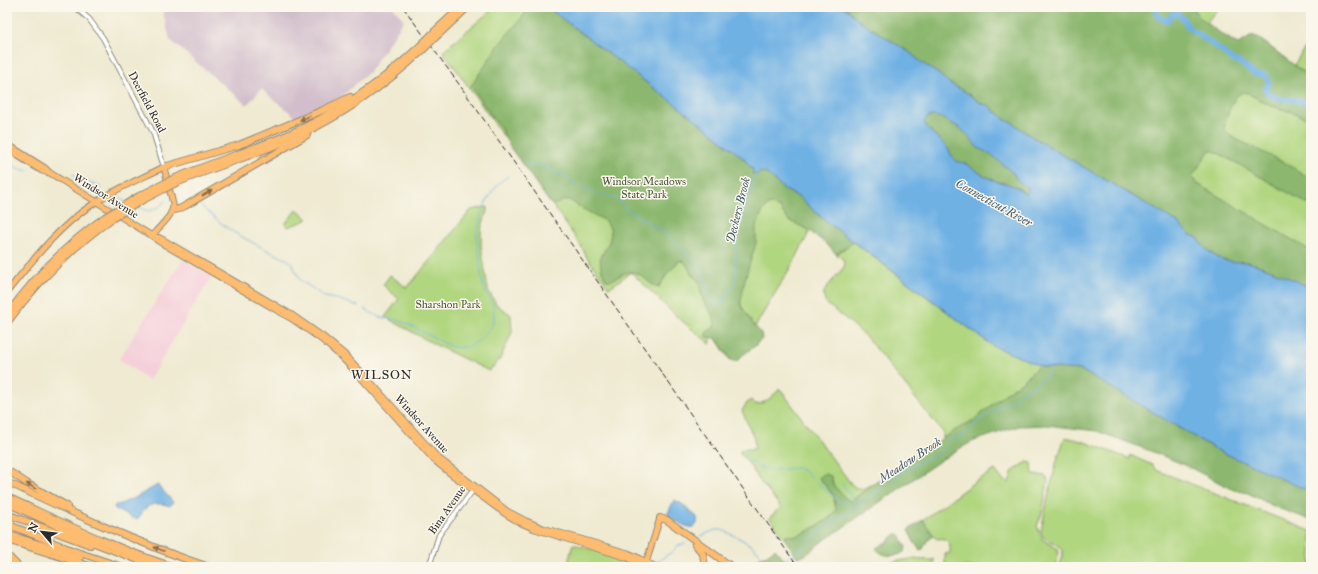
<svg xmlns="http://www.w3.org/2000/svg" width="1318" height="574" viewBox="0 0 1318 574" font-family="'IM FELL Great Primer',serif">
<style>
.built{fill:#f5cfda}
.industrial{fill:#d1bdcb}
.green{fill:#b1d680;stroke:#6e8056}
.forest{fill:#8cb76e;stroke:#5c714c}
.water{fill:#70b1e4;stroke:#4e6e88;fill-rule:evenodd}
.lines{fill:none;stroke-linecap:round;stroke-linejoin:round}
.stream{stroke:#70b1e4;stroke-width:1}
.river{stroke:#70b1e4;stroke-width:5.5}
.tertiary-casing{stroke:#8d8a7e;stroke-width:6}
.primary-casing{stroke:#8d8a7e;stroke-width:7}
.motorway-casing{stroke:#8d8a7e;stroke-width:8}
.tertiary{stroke:#fff;stroke-width:4}
.primary{stroke:#fdbc70;stroke-width:5}
.motorway{stroke:#fdbc70;stroke-width:6}
.rail{stroke:#2b2b2b;stroke-width:1;stroke-dasharray:6 3;stroke-linecap:butt}
.motorway-bridge-casing{stroke:#8d8a7e;stroke-width:8;stroke-linecap:butt}
.motorway-bridge{stroke:#fdbc70;stroke-width:6}
.oneway{fill:#8a6c4a}
.labels{text-anchor:middle;dominant-baseline:central;stroke-width:3;stroke-linejoin:round;paint-order:stroke}
.street-label{font-size:11px;fill:#2b2b2b;stroke:#fbf7ec}
.park-label{font-size:11px;fill:#4c5640;stroke:#fbf7ec}
.water-label{font-size:12px;font-style:italic;fill:#435a6c;stroke:#fbf7ec}
.quarter-label{font-size:13px;letter-spacing:1px;fill:#2b2b2b;stroke:#fbf7ec}
</style>
<rect width="100%" height="100%" fill="#fbf7ec"/>
<filter id="ink" filterUnits="userSpaceOnUse"><feTurbulence type="fractalNoise" baseFrequency=".025" numOctaves="2"/><feDisplacementMap in="SourceGraphic" scale="8" xChannelSelector="R" yChannelSelector="G"/><feConvolveMatrix kernelMatrix="1 2 1 2 8 2 1 2 1" color-interpolation-filters="sRGB"/></filter>
<filter id="wash" filterUnits="userSpaceOnUse"><feTurbulence type="fractalNoise" baseFrequency=".012" numOctaves="4" result="noise"/><feDisplacementMap in="SourceGraphic" scale="16" xChannelSelector="R" yChannelSelector="G"/><feGaussianBlur stdDeviation="0.9" result="paint"/><feColorMatrix in="noise" values="0 0 0 0 0 0 0 0 0 0 0 0 0 0 0 0 0 1.4 0 .05"/><feComposite in="paint" operator="in"/></filter>
<g filter="url(#wash)">
<rect width="100%" height="100%" fill="#efead1"/>
<path class="built" d="M183,259l29,17 -63,104 -30,-21z"/>
<path class="industrial" d="M162,7h231l11,13 -35,52 -28,25 -44,21 -36,-29 -14,16 -77,-65z"/>
<path class="green" d="M495,7h52l50,39 80,59 141,110 -22,43 -57,96 -9,6 -17,-26 -3,10 -35,-29 -44,-43 -22,16 -23,-32 -6,-12 -137,-193z
M1108,7h112l-22,25 49,40 46,-6 18,-27v249l-58,-24 -6,-2h-20z
M488,207l-7,23v16l7,44 9,15 14,10 1,17 -12,27 -11,12 -55,-27 -49,-27 14,-18 -16,-14 7,-10 17,13 64,-78z
M297,209l10,9v2l-19,7 -3,-3z
M853,242l140,104 46,19 -16,16 -17,12 -32,27 -31,19v-7l-3,-3 -72,-90 -16,-15 -24,-19 -3,-3 -2,-8 4,-7 17,-20v-3l-1,-5 -7,-5 2,-1z
M780,389l72,96c7,6 13,3 21,-1l-22,17 -1,1 -17,-17 -1,-7 -13,1c7,7 20,20 17,31 -2,8 -33,25 -41,26 -3,1 -6,-1 -9,-1l-2,3 -14,-20 2,-3 8,-7v-2l-21,-26 -12,-19 -7,-8v-2l3,-2h12l-1,-11 -12,-27 4,-7 5,-4 4,4c10,1 18,-9 25,-15z
M1065,437l17,4 48,18v-4l22,10 4,5 155,61v36h-252c1,-4 4,-9 4,-13 -1,-9 -14,-13 -20,-17l-2,-6 6,-30 10,-41z
M1027,462l5,1 1,11 13,2 2,4 -6,33 -5,13 5,13 16,10v8l-3,10h-110v-13l5,-1c1,-10 -2,-16 -13,-14l-6,-5 -8,-14 50,-37 22,-13 8,10 6,3 3,-11z
M573,544l63,19 5,4h-74z
M911,559l21,1 2,-1 1,8h-74z"/>
<path class="forest" d="M527,7h20l158,120 39,32 9,11v4l3,1 2,-2 4,-1 5,2 18,16 14,7 19,18 35,27 -15,11 -2,1 -12,-12 -17,-13 -17,-8 -3,-2 -7,-11 -10,-4 -3,2 -4,5 -7,15v17l-11,36 -4,22v4l11,18 9,10 1,6 -7,7 -11,8 -7,7h-4l-3,-2 -14,-21 -9,-1 -1,-2v-2l8,-6 1,-3 -1,-4 -3,-8 -7,-10 -6,-21 -6,-6 -6,-11 -3,-3h-4l-11,12 -9,14c-10,-1 -16,-14 -27,-15 -11,-1 -16,10 -26,8l-5,-12 -1,-9 9,-17 2,-8 -1,-6 -6,-8 -21,-11 -14,-9h-4l-11,5 -4,-2 -40,-56 -9,-19 -11,-14 -19,-28 29,-43 25,-29z
M843,7h350c4,13 30,27 41,35l4,2 14,-8 8,3 51,39v42l-19,-8 -21,-6 -24,-13c-4,-1 -6,-1 -9,2 -5,4 -16,30 -13,36 3,4 9,7 13,9l51,25 22,14v27l-71,-41 -26,-14 -4,-1 -3,4 -15,23 4,6 115,68v37c-21,-9 -42,-21 -64,-26 -8,-1 -17,1 -24,-2 -10,-4 -21,-13 -25,-22l-9,-4 -12,-12 -151,-89 -14,-11 -7,-2 -5,-6 -6,-3 -5,-6 -7,-1 -18,-13 -15,-8 -9,-8 -19,-13 -12,-10 -51,-32 -9,-10z
M934,116l8,2 18,10 9,8 3,5 6,6 14,8 22,19c2,7 8,10 14,13l1,5 -4,2c-9,-11 -23,-10 -34,-15 -9,-3 -16,-9 -24,-14 -4,-3 -9,-3 -12,-5 -4,-4 -5,-9 -9,-13 -8,-10 -16,-14 -23,-26l5,-4z
M1039,365l4,2 38,3 136,80 94,42v28l-36,-13 -27,-14 -14,-3 -49,-25 -37,-15 -51,-19 -50,-6 -28,1 -45,15 -12,6 -21,13 -122,84c-6,5 -14,14 -22,13l-13,-19 2,-3 10,1 11,-4 23,-14 6,-8 -2,-10v-4l-15,-18 2,-3 4,-1 6,2 2,9 15,15 3,1 22,-17 81,-53 20,-11 32,-27 17,-12z
M923,520l11,16c-7,4 -8,7 -11,13l-3,1 -6,-8 -6,-12z
M896,534h3l1,1 6,12 -1,4c-7,7 -24,6 -29,-3l13,-7 1,-2z
M775,549l13,15 -1,3h-33l-1,-2 2,-4 4,-3 8,-3z"/>
<path class="water" d="M547,7h296l7,4 8,9 51,32 12,10 19,13 9,8 15,8 18,13 7,1 5,6 6,3 5,6 7,2 14,11 151,89 12,12 9,4c4,9 15,18 25,22 7,3 16,1 24,2 22,5 44,17 64,26v204l-94,-42 -136,-80 -38,-3 -50,-21 -170,-127 -24,-22 -14,-7 -18,-16 -6,-2 -3,1 -2,2 -3,-1v-4l-9,-11 -39,-32zM934,116l8,2 18,10 9,8 3,5 6,7 14,7 22,19c2,7 7,10 14,13v5l-3,2c-9,-11 -23,-10 -34,-15 -10,-4 -18,-12 -27,-16 -3,-1 -6,-1 -9,-3 -4,-4 -5,-9 -8,-13 -9,-10 -17,-14 -23,-25l4,-5z
M158,485l15,17 -3,4c-6,-2 -16,-4 -23,1 -5,4 -5,10 -11,12l-8,-3 -1,-2 -5,-1 -8,-5 1,-3c5,0 8,-2 12,-4 12,-4 20,-11 31,-16z
M674,500l8,4 15,13c3,21 -21,4 -29,-1v-3z"/>
<g class="lines">
<path class="stream" d="M7,165l4,-1c6,3 12,8 19,6
M525,165l20,1 31,18 23,10 17,4 10,11 39,24 35,33 9,28 4,7 4,3 5,1 14,-25v-35l19,-72
M72,174l30,14
M119,198l7,4
M199,204c10,9 20,18 31,26 19,11 38,21 58,30l4,3 8,17 25,17 15,3 18,6
M138,207c13,7 17,3 28,-6
M364,309l15,8 18,3 10,4 45,23c20,4 42,-13 42,-34 1,-11 -8,-18 -11,-28 -2,-10 -3,-20 -4,-30 -1,-6 -2,-12 -2,-18 0,-17 9,-39 20,-51 3,-4 7,-7 11,-10
M743,453l14,14 15,3 25,-2 7,3 38,33 9,-8 5,8
M843,484l3,5 5,7
M701,536l14,-6h7l19,9 11,7 7,6 3,8 7,-1 7,5 4,-1 20,-13 17,-16 80,-57 27,-18 9,-2 15,-10 4,-8 6,-1 8,-4 11,-12 27,-18 6,-2 12,-10 15,-8 18,-17
M655,563l17,-11 6,-6 7,-3"/>
<path class="river" d="M1136,7h1
M1154,7c3,7 5,15 14,13l3,-5 4,-2 6,3 8,12 33,23 10,9 7,2 15,12 11,1 4,6 -1,3 -3,5c7,13 22,9 34,12 4,1 8,4 12,6"/>
</g>
</g>
<g filter="url(#ink)">
<g class="lines">
<g class="tertiary-casing">
<path id="tertiary" d="M75,7l14,12 14,19 50,94 11,35
M429,567l10,-32 35,-46"/>
</g>
<g class="primary-casing">
<path id="primary" d="M7,144l38,24 5,5 102,63 8,2 132,77 30,21 22,18 24,25 69,78 70,54 19,10 17,7 85,25 13,6 15,8
M7,149l35,22 7,2
M153,236l5,5 134,78 30,21 17,15 17,17 78,88 17,14 53,39 15,9 16,7 93,29 18,9
M7,292c26,-32 51,-65 86,-88 22,-15 47,-25 71,-37l9,37c1,12 -14,22 -21,32
M646,563l14,-45"/>
</g>
<g class="motorway-casing">
<path id="motorway" d="M435,31l26,-24
M438,35l30,-28
M164,167l75,-22 82,-34 29,-14
M173,179c37,-16 76,-28 114,-44 49,-21 94,-52 133,-89
M174,184c42,-18 85,-30 126,-49 45,-21 86,-51 123,-85
M173,210l6,-1 6,-3 122,-71
M7,315c27,-38 60,-71 98,-98
M7,323c29,-40 63,-74 103,-103
M7,470l21,14 39,22
M7,482c66,31 132,62 202,85
M7,497c55,25 109,52 167,70
M7,503l90,41 59,23
M7,514l83,31
M660,518l7,2 65,47
M7,524l67,27 48,16
M7,534l73,23
M7,540l86,27
M695,544l8,10 2,13
M7,555l12,12
M7,566l2,1"/>
</g>
<use href="#tertiary" class="tertiary"/>
<use href="#primary" class="primary"/>
<use href="#motorway" class="motorway"/>
<path class="rail" d="M403,7l58,80 337,480"/>
<g class="motorway-bridge-casing">
<path id="motorway-bridge" d="M420,46l15,-15
M423,50l15,-15
M105,217l34,-21 34,-17
M110,220l31,-19 33,-17"/>
</g>
<use href="#motorway-bridge" class="motorway-bridge"/>
</g>
<defs><path id="oneway-solid" d="M-6-.8H1V-3.2L6.5 0L1 3.2V.8H-6Z"/></defs>
<g class="oneway">
<use href="#oneway-solid" transform="translate(305 118) rotate(158)"/>
<use href="#oneway-solid" transform="translate(207 193) rotate(-30)"/>
<use href="#oneway-solid" transform="translate(31 486) rotate(-149)"/>
<use href="#oneway-solid" transform="translate(159 549) rotate(-159)"/>
</g>
</g>
<g class="labels">
<g class="street-label">
<text transform="translate(147 102) rotate(62)">Deerfield Road</text>
<text transform="translate(106 196) rotate(32)">Windsor Avenue</text>
<text transform="translate(422 424) rotate(48)">Windsor Avenue</text>
<text transform="translate(447 510) rotate(-55)">Bina Avenue</text>
</g>
<g class="park-label">
<text x="644" y="181">Windsor Meadows<tspan x="644" dy="13">State Park</tspan></text>
<text x="448" y="304">Sharshon Park</text>
</g>
<g class="water-label">
<text transform="translate(994 203) rotate(29)">Connecticut River</text>
<text transform="translate(738 210) rotate(-76)">Deckers Brook</text>
<text transform="translate(910 460) rotate(-33)">Meadow Brook</text>
</g>
<g class="quarter-label">
<text x="382" y="375">WILSON</text>
</g>
</g>
<rect width="1318" height="574" fill="none" stroke="#fbf7ec" stroke-width="24"/>
<g transform="translate(42 532) rotate(298)" stroke="#fbf7ec" stroke-width="3" paint-order="stroke">
<path d="M0-3L7 15L0 10L-7 15Z" fill="#2b2b2b"/>
<text y="-6" font-size="11" font-weight="bold" text-anchor="middle" fill="#2b2b2b">N</text>
</g>
</svg>
